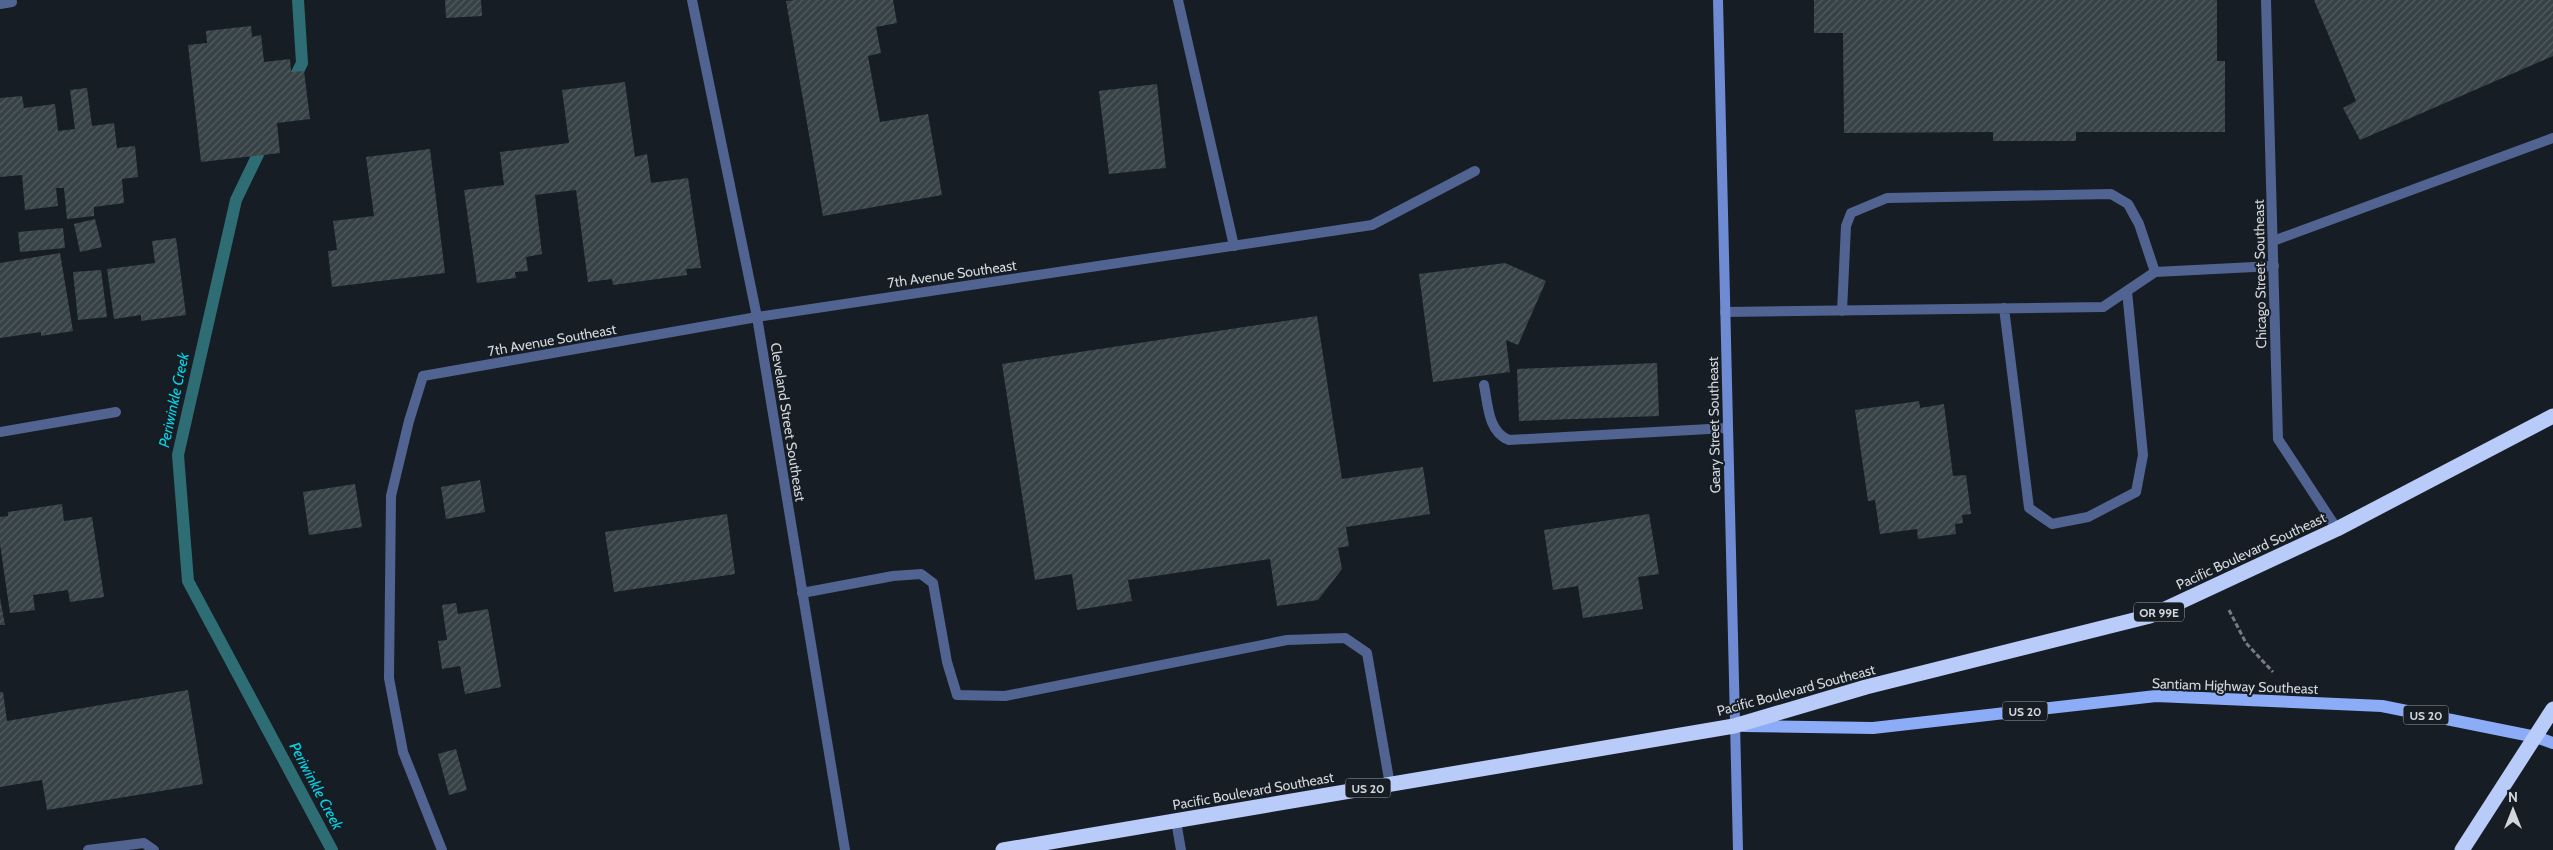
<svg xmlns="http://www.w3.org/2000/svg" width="2553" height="850" viewBox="0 0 2553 850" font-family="Cabin,sans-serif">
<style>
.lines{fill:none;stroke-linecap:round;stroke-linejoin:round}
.stream{stroke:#2e6d74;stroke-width:12}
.building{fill:url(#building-hatch)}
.path{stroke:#757b81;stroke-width:3;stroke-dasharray:5 2.5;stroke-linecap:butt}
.lane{stroke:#516390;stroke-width:10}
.street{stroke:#516390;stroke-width:10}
.secondary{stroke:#6e8bd4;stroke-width:10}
.primary{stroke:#8dacf7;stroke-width:12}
.highway{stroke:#b8cbf9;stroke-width:15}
.labels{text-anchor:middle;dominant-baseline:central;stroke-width:4;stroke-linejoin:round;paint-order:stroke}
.shield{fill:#161d24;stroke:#9a9fa4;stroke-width:1}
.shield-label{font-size:12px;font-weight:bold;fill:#d2d7db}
.street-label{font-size:14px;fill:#d2d7db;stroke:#161d24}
.water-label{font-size:15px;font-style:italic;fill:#01d9eb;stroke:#161d24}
</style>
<defs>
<pattern id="building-hatch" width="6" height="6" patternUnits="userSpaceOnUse" patternTransform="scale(1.25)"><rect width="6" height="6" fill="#374247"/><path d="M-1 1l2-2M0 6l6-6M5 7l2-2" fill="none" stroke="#535d61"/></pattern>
</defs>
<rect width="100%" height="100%" fill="#161d24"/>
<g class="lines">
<path class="stream" d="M291,85l11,-22 -4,-63
M264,142l-28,58 -58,255 10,126 144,269"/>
</g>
<path class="building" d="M445,0h36l1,16 -36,2z
M795,0h98l4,23 -21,4 5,26 -13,3 12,66 48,-8 14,81 -119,21 -37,-215z
M1814,0h403v61h8v71h-149v9h-83v-9l-149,1 -1,-100h-29z
M2314,0h239v56l-193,84 -17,-32 13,-7z
M251,26l1,11 9,-2 3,27 26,-3 1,13 13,-1 6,48 -33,4 3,30 -79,9 -13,-117 19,-2 -1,-12z
M625,82l10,75 12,-3 4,29 37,-5 13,90 -15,1 1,6 -74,10 -1,-6 -24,3 -12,-92 -41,5 7,59 -16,3 2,14 -13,1 1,6 -39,5 -13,-93 40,-5 -4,-33 69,-9 -7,-53z
M1157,84l9,84 -57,6 -10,-83z
M87,88l5,38 22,-3 3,25 18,-2 3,31 -16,2 2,24 -30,4v9l-27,3 -3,-31h-8l2,18 -33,4 -3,-35 -22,2v-79l22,-2 2,12 31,-4 3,27 17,-2 -5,-39z
M430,149l15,124 -113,14 -4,-36 9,-1 -4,-29 41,-5 -8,-59z
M95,219l7,28 -22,5 -6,-28z
M63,228l2,20 -45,4 -2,-20z
M176,238l10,77 -45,6v-6l-27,4 -7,-50 48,-6 -3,-22z
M60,253l13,78 -32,5v-4l-41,6v-75z
M1505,263l41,18 -28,64 -12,-5 4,32 -77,10 -14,-108z
M101,270l6,47 -29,3 -5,-48z
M1317,316l25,163 81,-12 7,47 -84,13 3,19 -11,2 4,21 -24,31 -41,6 -7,-47 -142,21 4,21 -55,9 -5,-36 -37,6 -33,-216z
M1657,363l2,53 -140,5 -2,-52z
M1919,401l1,7 24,-4 9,72 13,-1 5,39 -9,1 1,8 -8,1 1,10 -38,5 -1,-10 -37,5 -5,-34 -7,1 -13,-91z
M480,480l5,32 -39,7 -5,-32z
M355,484l7,43 -53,8 -6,-43z
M62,504l2,17 28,-4 12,80 -34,5 -2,-12 -35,5 2,15 -25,3 -10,-69v-27l8,-1v-4z
M727,514l8,60 -121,18 -9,-60z
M1649,514l10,60 -21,3 5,32 -60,9 -5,-32 -25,4 -9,-60z
M0,598l5,27h-5z
M456,603l2,11 30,-5 13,78 -36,7 -5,-28 -18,3 -4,-28 9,-1 -5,-35z
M188,690l15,94 -156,26 -5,-30 -42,7v-95h3l4,29z
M456,749l11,41 -18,5 -11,-41z"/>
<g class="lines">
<path class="path" d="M2229,610l17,33 27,29"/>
<path class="lane" d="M1178,0l56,246
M2273,241l280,-103
M2004,308l25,200 23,16 36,-7 48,-25 7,-37 -16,-164
M1842,311l4,-85 5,-13 36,-15 224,-4 17,10 11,20 16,48
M1725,312l378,-5 52,-35 119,-6
M423,376l-14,45 -18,75 -2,182 14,74 39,98
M1484,385c4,20 4,47 25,55l218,-12
M802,593l91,-17 28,-2 12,9 14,79 10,33 48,1 282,-56 58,-2 22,15 23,132
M1176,821l5,29
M88,850l56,-7 10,7"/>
<path class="street" d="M692,0l65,317 88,533
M2266,0l12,439 59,90
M0,4l12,-2
M423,376l334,-59 615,-92 103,-54
M0,432l116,-20"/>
<path class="secondary" d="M1718,0l20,850"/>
<path class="primary" d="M1744,726l129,2 283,-32 226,10 154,31 17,6"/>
<path class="highway" d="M1003,850l731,-124 132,-39 284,-71 187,-87 216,-113
M2462,850l91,-141"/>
</g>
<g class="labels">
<g class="shield">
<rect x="2134" y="602.5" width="50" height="19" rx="4"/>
<rect x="2002.5" y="701.5" width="45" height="19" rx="4"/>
<rect x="2403.5" y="705.5" width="45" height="19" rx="4"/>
<rect x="1345.5" y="778.5" width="45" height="19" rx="4"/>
</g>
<g class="shield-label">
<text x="2159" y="612">OR 99E</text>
<text x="2025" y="711">US 20</text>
<text x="2426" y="715">US 20</text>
<text x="1368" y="788">US 20</text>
</g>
<g class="street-label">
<text transform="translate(952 274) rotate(-8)">7th Avenue Southeast</text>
<text transform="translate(2260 274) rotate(-91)">Chicago Street Southeast</text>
<text transform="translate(552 340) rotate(-10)">7th Avenue Southeast</text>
<text transform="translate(788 422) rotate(81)">Cleveland Street Southeast</text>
<text transform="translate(1714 425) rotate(-91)">Geary Street Southeast</text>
<text transform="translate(2251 551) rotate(-25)">Pacific Boulevard Southeast</text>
<text transform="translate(2235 686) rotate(2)">Santiam Highway Southeast</text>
<text transform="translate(1796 690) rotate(-15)">Pacific Boulevard Southeast</text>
<text transform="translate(1253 791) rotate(-10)">Pacific Boulevard Southeast</text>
</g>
<g class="water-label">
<text transform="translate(174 400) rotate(-78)">Periwinkle Creek</text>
<text transform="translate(316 786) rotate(62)">Periwinkle Creek</text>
</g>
</g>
<g transform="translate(2513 810)" stroke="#161d24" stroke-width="4" paint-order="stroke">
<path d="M0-4L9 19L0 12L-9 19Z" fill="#d2d7db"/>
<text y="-8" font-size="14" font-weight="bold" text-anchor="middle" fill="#d2d7db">N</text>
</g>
</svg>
